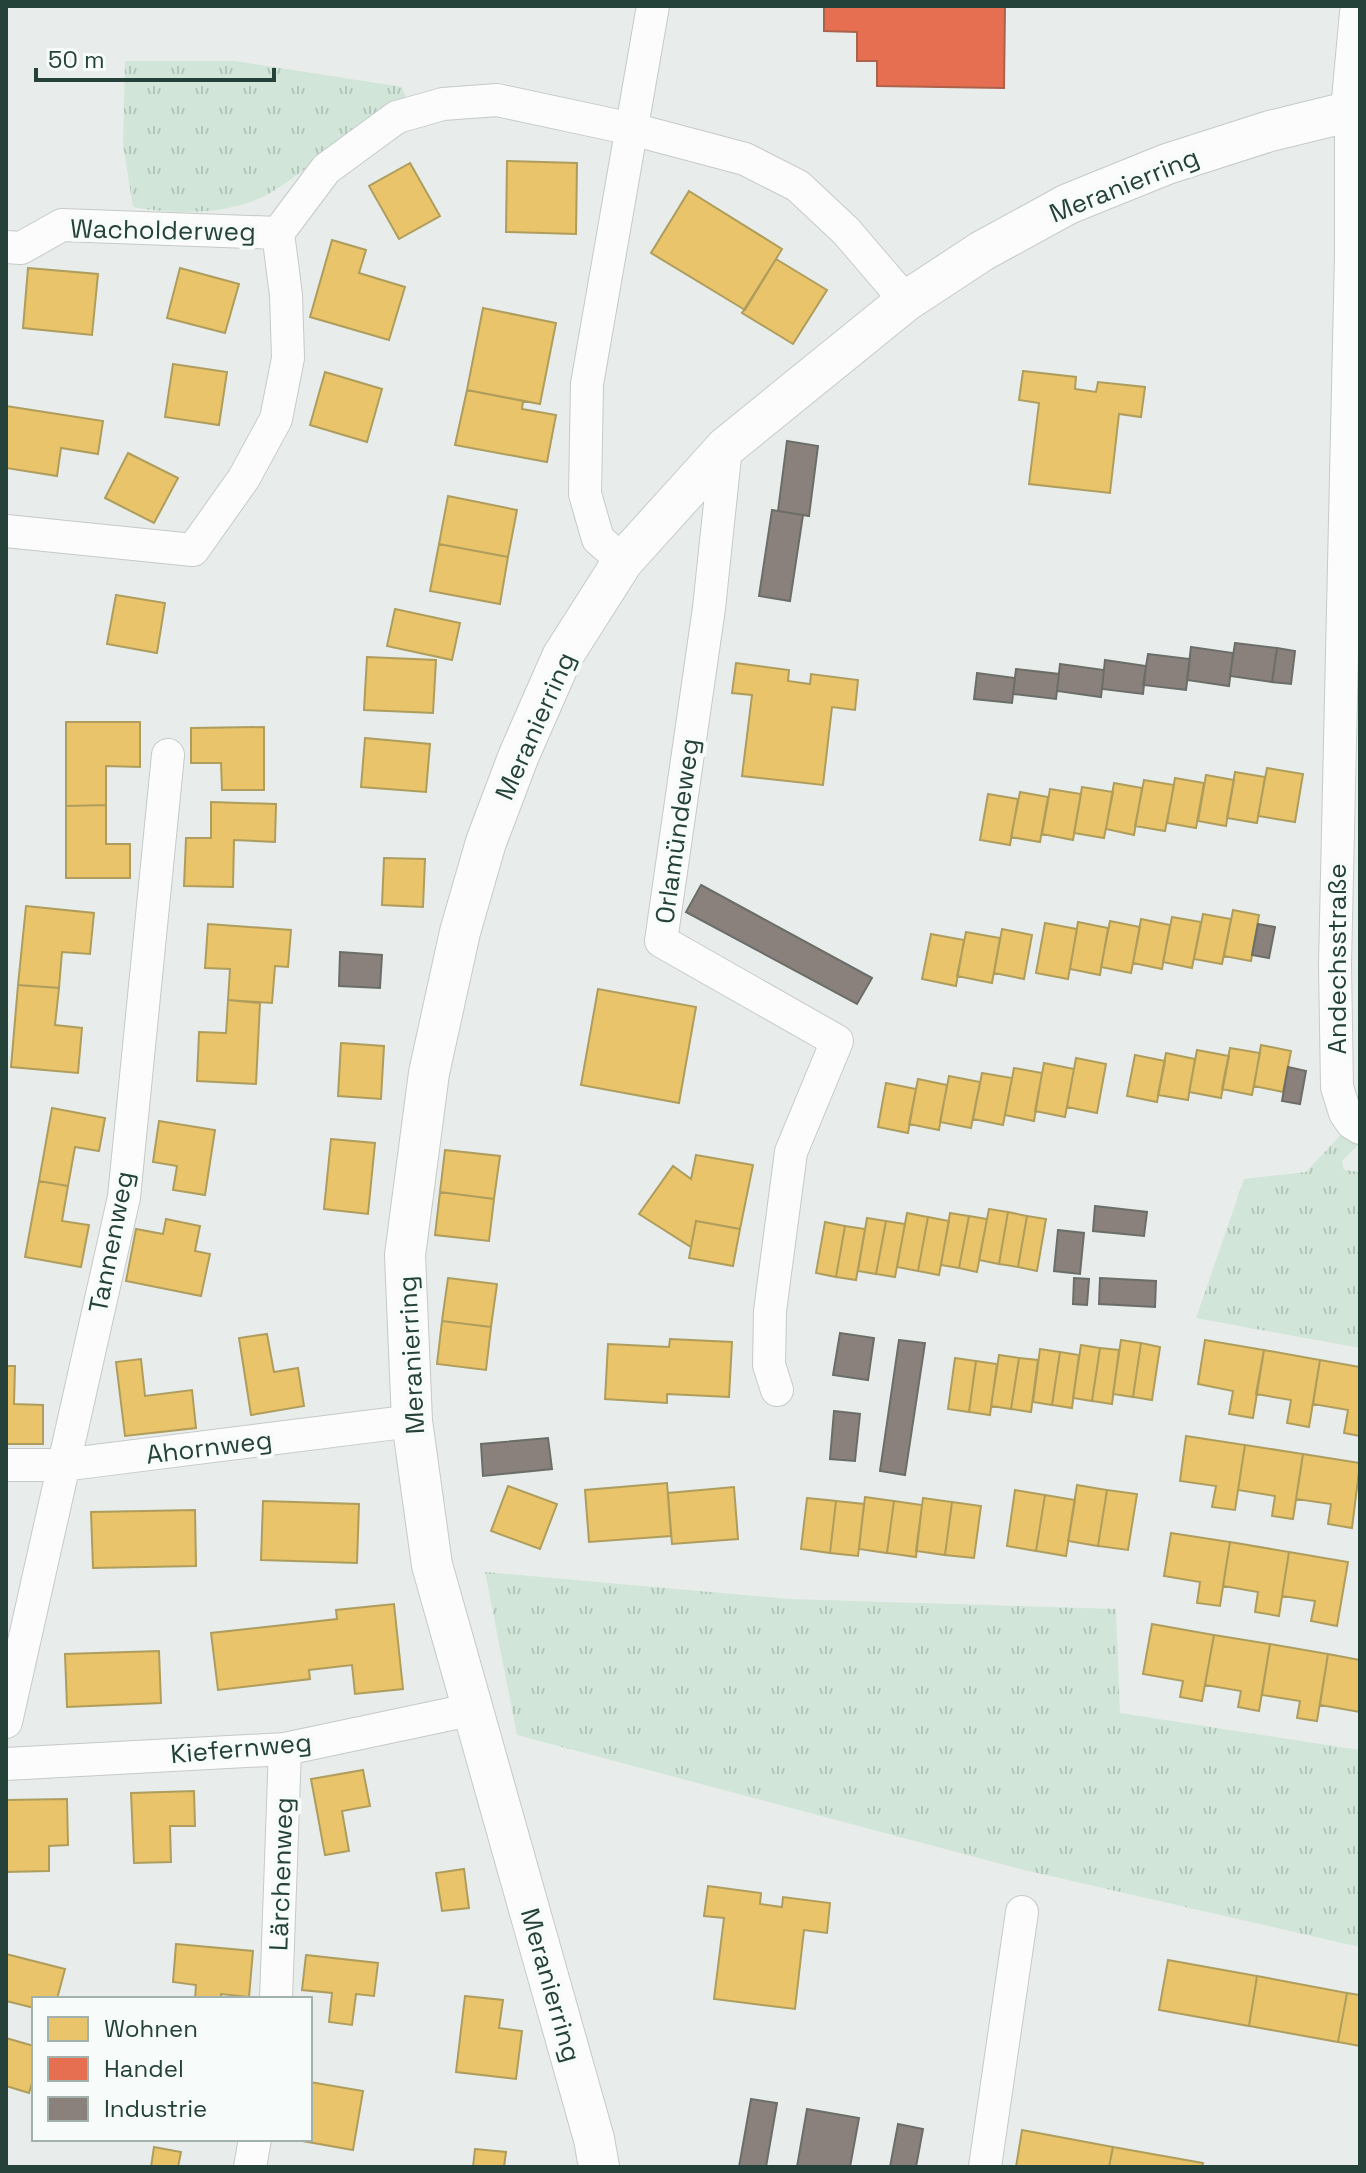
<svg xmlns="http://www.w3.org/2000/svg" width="1366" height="2173" viewBox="0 0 1366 2173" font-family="'Space Grotesk',sans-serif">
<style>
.grass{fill:url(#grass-tufts)}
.homes{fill:#e9c46a;stroke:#ae9d5c;stroke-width:2}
.shops{fill:#e76f51;stroke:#ac624a;stroke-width:2}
.industry{fill:#8a817c;stroke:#6b6e68;stroke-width:2}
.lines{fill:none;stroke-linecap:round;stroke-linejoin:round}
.minor-casing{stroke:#c5cac8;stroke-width:34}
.tertiary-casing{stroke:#c5cac8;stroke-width:42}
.minor{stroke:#fcfcfc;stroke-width:32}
.tertiary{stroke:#fcfcfc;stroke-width:40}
.labels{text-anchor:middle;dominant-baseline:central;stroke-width:8;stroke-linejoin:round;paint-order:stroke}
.street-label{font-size:26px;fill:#24423a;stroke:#f7fbf9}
</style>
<defs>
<pattern id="grass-tufts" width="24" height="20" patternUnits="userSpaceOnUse" patternTransform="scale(2)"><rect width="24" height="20" fill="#d1e6d8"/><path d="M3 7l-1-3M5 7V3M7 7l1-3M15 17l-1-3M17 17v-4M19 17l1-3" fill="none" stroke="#b3c6ba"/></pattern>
</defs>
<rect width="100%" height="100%" fill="#e8edeb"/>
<path class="grass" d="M125,61h110l167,26 4,11c-19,12 -39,23 -57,36 -26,19 -50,42 -79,59 -37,22 -96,22 -137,14l-10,-62z
M1352,1123l8,20 -18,18 2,9 16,2v176l-164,-30 48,-139 62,-7z
M485,1572l305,27 326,10 4,104 240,37v197l-336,-77 -507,-135z"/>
<path class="homes" d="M507,161l70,2 -1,71 -70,-2z
M410,163l30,53 -41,23 -30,-53z
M689,191l93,58 -37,61 -94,-57z
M332,240l34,10 -7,23 46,14 -16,53 -79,-23z
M776,259l51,31 -34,54 -51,-31z
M28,268l70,6 -6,61 -69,-7z
M180,268l59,16 -14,49 -58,-15z
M483,308l73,15 -16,81 -73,-14z
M173,364l54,8 -8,53 -54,-8z
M1023,371l53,6 -1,12 21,3 2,-10 47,5 -4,30 -22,-3 -9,79 -81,-9 10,-81 -20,-3z
M325,372l57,17 -15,53 -57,-17z
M467,390l56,11 -1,8 34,6 -9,47 -92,-17z
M6,406l97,15 -5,33 -37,-6 -4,28 -51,-8z
M128,453l50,25 -24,45 -49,-25z
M448,496l69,14 -9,47 -69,-13z
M439,544l69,13 -8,47 -70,-13z
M116,595l49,8 -8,50 -50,-9z
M395,609l65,14 -8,37 -65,-14z
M367,657l69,3 -3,53 -69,-3z
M736,663l53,7 -1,11 22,3 1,-10 47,6 -3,30 -23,-3 -9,78 -81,-9 10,-81 -20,-2z
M66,722h74v45l-34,-1v39l-40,1z
M264,727v63h-42l-1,-27h-30v-35z
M365,738l65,6 -4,48 -65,-5z
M1267,768l36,6 -8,48 -37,-6z
M1235,772l30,5 -8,46 -30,-5z
M1206,775l28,5 -8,46 -28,-5z
M1175,778l29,5 -8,45 -29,-5z
M1144,780l30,5 -9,46 -30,-5z
M1114,783l28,5 -8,47 -28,-6z
M1082,787l31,5 -9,46 -30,-5z
M1050,789l31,5 -8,46 -31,-6z
M1020,792l28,5 -8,45 -29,-5z
M988,794l30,5 -8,46 -30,-5z
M211,802l65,2 -1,38 -41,-2 -1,47 -49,-1 2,-48h25z
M106,805v39h24v34h-64v-72z
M384,858l41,1 -2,48 -41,-2z
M26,906l68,7 -4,41 -28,-2 -3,36 -41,-3z
M1233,910l26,5 -8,46 -27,-5z
M1203,914l28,5 -9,45 -28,-5z
M1172,917l29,5 -9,46 -29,-6z
M1141,919l29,6 -8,44 -29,-6z
M1110,921l30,6 -9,46 -30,-6z
M1078,922l30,6 -8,47 -30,-6z
M1045,923l32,6 -9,50 -32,-6z
M208,924l83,6 -3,37 -13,-1 -3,37 -44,-3 2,-31 -25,-1z
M1002,929l30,6 -8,44 -30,-6z
M966,932l34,6 -8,45 -35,-7z
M931,934l33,6 -8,46 -34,-7z
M18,985l41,3 -4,37 27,3 -4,45 -67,-6z
M598,989l98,18 -17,96 -98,-18z
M228,1000l32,3 -4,81 -59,-3 2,-49 27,1z
M341,1043l43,3 -3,53 -43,-3z
M1261,1045l30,6 -8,41 -29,-6z
M1230,1048l30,5 -8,42 -30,-6z
M1197,1050l32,6 -8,42 -32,-6z
M1166,1053l29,6 -7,41 -30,-5z
M1135,1055l30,6 -8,41 -30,-6z
M1076,1058l30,6 -9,49 -30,-6z
M1044,1063l30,6 -9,48 -30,-6z
M1014,1068l28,5 -8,48 -29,-6z
M982,1073l30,5 -9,47 -30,-6z
M949,1076l31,6 -9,46 -31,-6z
M918,1079l29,6 -8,45 -30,-6z
M886,1083l30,6 -8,44 -30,-6z
M52,1108l53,10 -6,33 -24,-4 -7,39 -29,-5z
M159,1121l56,9 -10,65 -32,-5 4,-24 -24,-4z
M331,1139l44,4 -7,71 -44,-5z
M445,1150l55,6 -6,43 -54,-7z
M696,1155l57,10 -13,64 -44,-8 -5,26 -52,-33 34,-48 18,13z
M39,1181l29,5 -6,35 27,4 -8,42 -56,-10z
M440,1192l54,7 -5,42 -54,-6z
M989,1209l19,3 -9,52 -20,-4z
M1008,1212l19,4 -9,51 -19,-3z
M907,1213l21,4 -10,54 -21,-4z
M950,1213l19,3 -10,52 -18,-3z
M969,1216l18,3 -10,53 -18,-4z
M1027,1216l19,3 -9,52 -19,-4z
M928,1217l21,4 -10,54 -21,-4z
M867,1218l19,3 -10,53 -18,-3z
M166,1219l34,7 -5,25 15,3 -9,42 -75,-15 10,-52 27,5z
M696,1221l44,8 -7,37 -44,-8z
M886,1221l19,3 -10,53 -19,-3z
M825,1222l20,4 -9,51 -20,-4z
M845,1226l20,3 -9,51 -20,-3z
M448,1278l49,6 -6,43 -49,-6z
M442,1321l49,6 -5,43 -49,-6z
M267,1334l7,38 24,-4 6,38 -53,9 -12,-77z
M670,1339l62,3 -3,55 -62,-3v9l-62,-4 3,-55 61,3z
M1121,1340l20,3 -8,54 -20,-3z
M1205,1340l59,10 -11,68 -24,-4 4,-23 -35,-7z
M1141,1343l19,4 -8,53 -19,-3z
M1081,1345l19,3 -8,53 -19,-3z
M1100,1348l19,2 -7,54 -20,-3z
M1040,1349l20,3 -8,53 -19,-3z
M1264,1350l56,10 -11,67 -22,-4 4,-23 -35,-6z
M1060,1352l19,3 -7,53 -20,-3z
M999,1355l20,3 -8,51 -20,-3z
M955,1358l21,3 -7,51 -21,-3z
M1019,1358l19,2 -7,52 -20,-3z
M141,1359l4,37 47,-6 4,38 -71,8 -9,-74z
M1320,1360l40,7v69l-16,-3 4,-23 -35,-6z
M976,1361l21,3 -7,51 -21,-3z
M6,1366h9l-1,38 29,1v39h-37z
M1186,1436l59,9 -10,65 -23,-3 4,-21 -36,-5z
M1245,1445l58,9 -10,65 -21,-3 3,-20 -37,-6z
M1303,1454l57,9 -8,65 -24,-4 3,-20 -35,-5z
M667,1483l4,53 -82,6 -4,-52z
M1077,1485l30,5 -9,56 -30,-5z
M508,1486l49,18 -17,45 -49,-18z
M734,1487l4,52 -66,5 -4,-51z
M1015,1490l30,5 -9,56 -29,-5z
M1107,1490l30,4 -9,56 -30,-4z
M1045,1495l30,5 -9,56 -30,-5z
M865,1497l29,4 -7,52 -28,-4z
M807,1498l29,3 -6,52 -29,-4z
M923,1498l29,4 -7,53 -29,-4z
M263,1501l96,3 -2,59 -96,-3z
M836,1501l28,3 -6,52 -28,-3z
M894,1501l28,4 -6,52 -29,-4z
M952,1502l29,4 -7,52 -29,-3z
M195,1510l1,56 -103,2 -2,-56z
M1171,1533l59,9 -10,64 -23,-3 3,-21 -36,-6z
M1230,1542l59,10 -10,64 -24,-4 3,-20 -35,-6z
M1289,1552l59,10 -11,64 -26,-5 4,-20 -33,-5z
M394,1604l9,85 -48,5 -3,-29 -43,5 1,9 -92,11 -7,-57 126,-14 -1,-9z
M1152,1624l62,11 -12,66 -22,-4 3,-16 -40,-7z
M1214,1635l56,9 -11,67 -21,-4 3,-16 -36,-6z
M1270,1644l58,10 -11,67 -20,-3 3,-17 -38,-6z
M159,1651l2,52 -94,4 -2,-53z
M1328,1654l32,6v52l-40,-7z
M363,1770l7,36 -28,5 7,40 -24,4 -14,-76z
M194,1791l1,35h-25l1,36 -37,1 -3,-70z
M67,1799l1,46 -19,1v25l-43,1v-72z
M464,1869l5,39 -27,3 -6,-38z
M708,1886l53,7 -1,11 22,3 1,-10 47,6 -3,30 -23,-3 -9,79 -81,-10 10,-81 -20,-2z
M176,1944l77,7 -4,46 -28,-3v5h-26l1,-14 -23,-3z
M6,1954l59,15 -8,30h-23v9l-28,-7z
M306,1955l72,8 -4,33 -18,-2 -4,31 -23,-3 3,-29 -30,-3z
M1168,1960l89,16 -8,50 -90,-16z
M1257,1976l90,17 -9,49 -89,-16z
M1347,1993l13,2v51l-22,-4z
M465,1996l38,4 -4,28 23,3 -6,48 -60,-7z
M6,2038l28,8v30l-5,17 -23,-7z
M310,2082l53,9 -10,59 -62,-11h19z
M1022,2130l91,17 -4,20h-93z
M154,2147l27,5 -3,15h-27z
M1113,2147l90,16 -1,4h-93z
M475,2149l31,3 -2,15h-31z"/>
<path class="shops" d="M824,6h181l-1,82 -127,-2v-25h-20v-29l-33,-1z"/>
<path class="industry" d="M787,441l31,5 -9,70 -31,-5z
M772,510l31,5 -13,86 -31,-5z
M1235,643l42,5 -5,34 -42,-6z
M1191,647l42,6 -4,33 -42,-6z
M1277,648l18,3 -4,33 -19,-2z
M1148,654l42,5 -4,31 -43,-5z
M1105,660l41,6 -3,28 -41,-5z
M1060,664l44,6 -3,27 -44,-6z
M1016,669l43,5 -3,25 -43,-5z
M977,673l38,5 -3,25 -38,-4z
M701,885l171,93 -15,26 -171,-92z
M1258,924l17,3 -6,31 -17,-3z
M340,952l42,3 -2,33 -41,-2z
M1288,1067l18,4 -6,33 -18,-3z
M1095,1206l52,6 -3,24 -51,-5z
M1058,1230l26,3 -4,41 -26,-3z
M1074,1278l15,1 -2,26 -14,-1z
M1100,1278l56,3 -1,26 -56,-3z
M840,1333l34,5 -6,42 -35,-5z
M899,1340l26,3 -20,132 -25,-4z
M834,1411l26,3 -5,47 -25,-2z
M548,1438l4,31 -69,7 -2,-32z
M751,2099l26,4 -11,64h-27z
M807,2109l52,9 -9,49h-53z
M898,2124l25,5 -7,38h-26z"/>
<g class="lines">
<g class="minor-casing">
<path id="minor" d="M1351,110v145l-16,709 2,123 8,26 7,10 8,5
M278,233l48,-64 71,-52 46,-13 54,-4 135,29 113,30 53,27 48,45 60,70
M6,247l15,1 41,-23 216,8 8,62 2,63 -12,61 -32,59 -51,72 -187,-19
M726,447l-17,161 -48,333 176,100 -46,111 -21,159 -1,54 8,25
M623,561l-25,-22 -13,-45 2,-110 66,-378
M6,1465h56l350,-44
M6,1722l118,-525 44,-442
M6,1764l279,-15 189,-40
M276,1999l9,-250
M250,2167l5,-28
M985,2167l37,-255"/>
</g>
<g class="tertiary-casing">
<path id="tertiary" d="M1351,110l9,-97
M599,2167l-5,-28 -162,-574 -20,-144 -7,-166 24,-182 31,-141 26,-90 33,-87 43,-98 61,-96 103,-114 180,-146 76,-50 86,-47 99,-40 103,-33 90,-22"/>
</g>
<use href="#minor" class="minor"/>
<use href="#tertiary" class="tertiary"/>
</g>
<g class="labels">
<g class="street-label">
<text transform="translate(1124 185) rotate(-22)">Meranierring</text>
<text transform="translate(163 230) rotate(1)">Wacholderweg</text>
<text transform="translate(535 726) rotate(-66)">Meranierring</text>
<text transform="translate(677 831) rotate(-82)">Orlamündeweg</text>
<text transform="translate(1337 959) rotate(-90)">Andechsstraße</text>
<text transform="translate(111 1242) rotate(-79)">Tannenweg</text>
<text transform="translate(411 1355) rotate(-93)">Meranierring</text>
<text transform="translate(209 1447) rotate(-7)">Ahornweg</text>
<text transform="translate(241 1748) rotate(-5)">Kiefernweg</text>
<text transform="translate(281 1874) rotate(-88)">Lärchenweg</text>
<text transform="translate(551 1985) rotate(74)">Meranierring</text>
</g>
</g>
<rect width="1366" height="2173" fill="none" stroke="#24423a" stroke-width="16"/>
<rect x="32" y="1997" width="280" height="144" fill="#f7fbf9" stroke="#a3b1ad" stroke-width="2"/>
<rect x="48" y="2017" width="40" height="24" fill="#e9c46a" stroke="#a3b1ad" stroke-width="2"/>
<text x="104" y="2037" font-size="24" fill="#24423a">Wohnen</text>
<rect x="48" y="2057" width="40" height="24" fill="#e76f51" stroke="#a3b1ad" stroke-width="2"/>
<text x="104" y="2077" font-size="24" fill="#24423a">Handel</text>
<rect x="48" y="2097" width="40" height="24" fill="#8a817c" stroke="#a3b1ad" stroke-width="2"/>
<text x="104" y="2117" font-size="24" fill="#24423a">Industrie</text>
<path d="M36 68v12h238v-12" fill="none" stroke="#24423a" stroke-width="4"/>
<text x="48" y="68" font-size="24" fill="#24423a" stroke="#f7fbf9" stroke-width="6" paint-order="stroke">50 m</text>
</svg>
